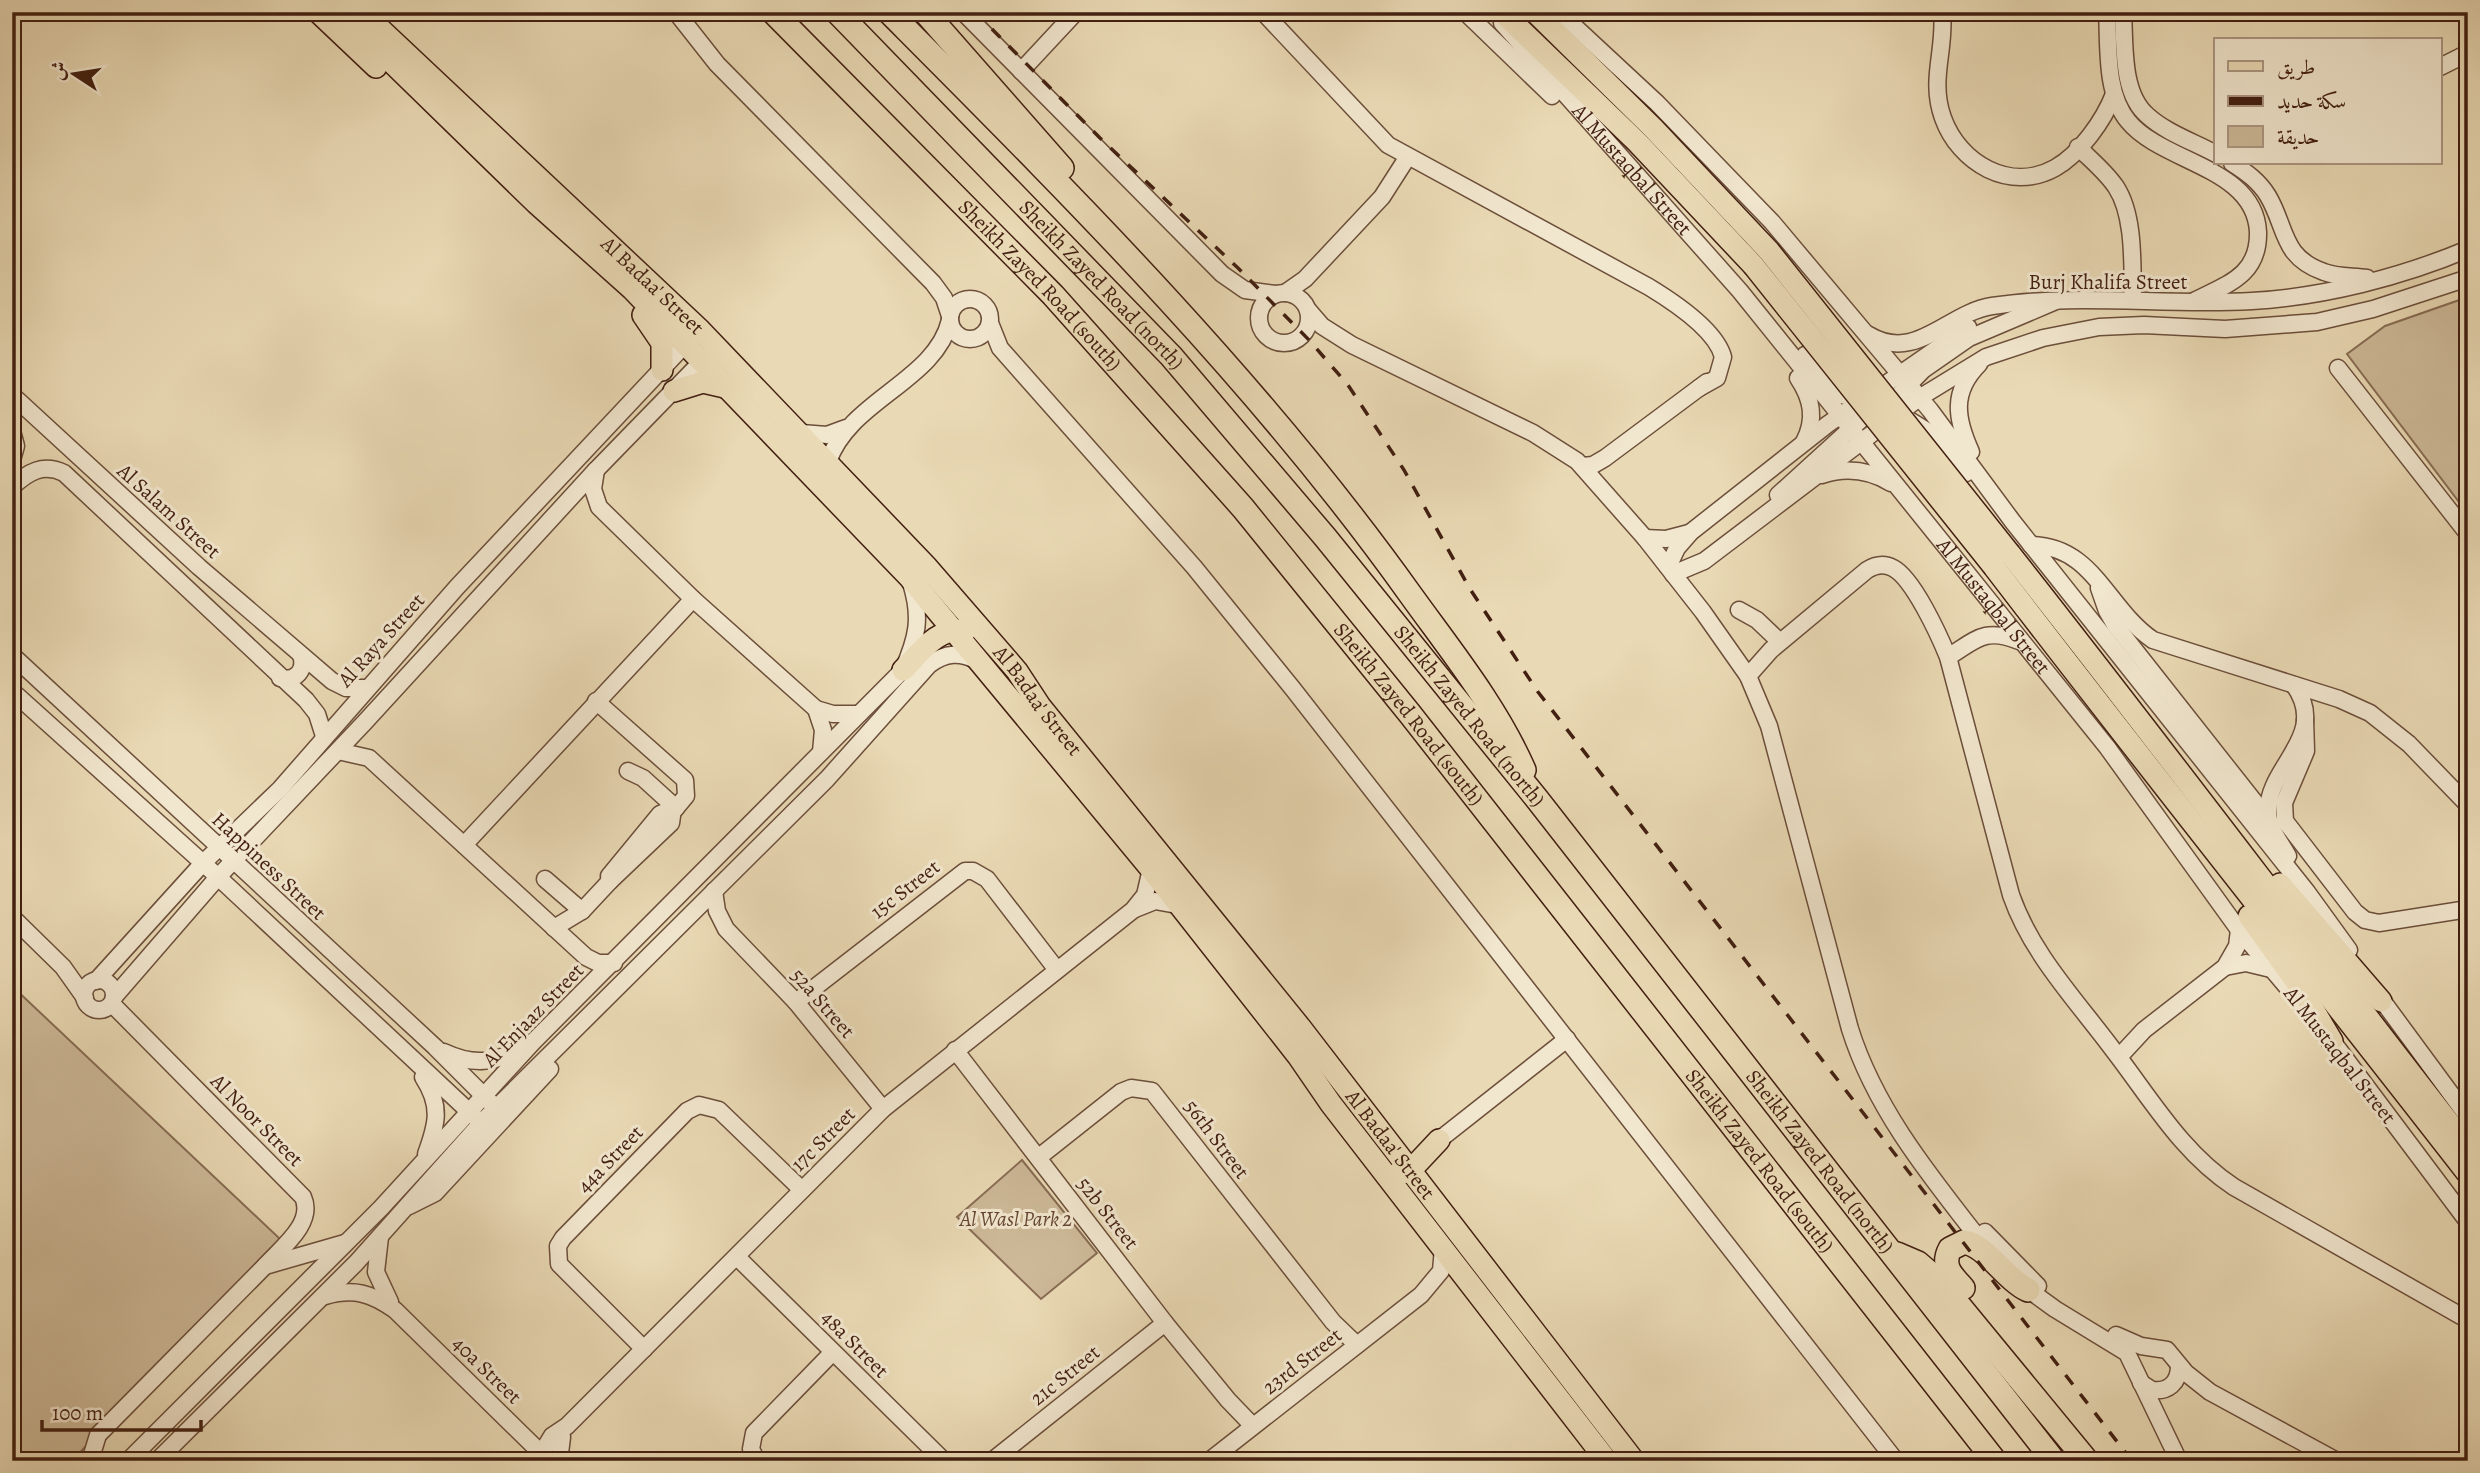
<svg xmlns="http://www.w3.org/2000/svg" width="2480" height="1473" viewBox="0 0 2480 1473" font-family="Alegreya,Amiri,serif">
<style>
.green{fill:#cdb998;stroke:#886c54;stroke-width:2}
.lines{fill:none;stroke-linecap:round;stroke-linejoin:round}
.minor-casing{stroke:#6c4e3a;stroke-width:19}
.major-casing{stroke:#421f11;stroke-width:24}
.highway-casing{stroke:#421f11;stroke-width:26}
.minor{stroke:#f1e6ce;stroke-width:16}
.major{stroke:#e9d9b4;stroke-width:21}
.highway{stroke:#e9d9b4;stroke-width:23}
.rail{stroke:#421f11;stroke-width:3.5;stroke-dasharray:12 12;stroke-linecap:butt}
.major-bridge-casing{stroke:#421f11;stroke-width:24;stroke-linecap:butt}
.major-bridge{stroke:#e9d9b4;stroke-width:21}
.labels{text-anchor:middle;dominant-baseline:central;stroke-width:6;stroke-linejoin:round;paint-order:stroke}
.street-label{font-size:21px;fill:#421f11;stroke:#f1e6ce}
.park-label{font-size:21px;font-style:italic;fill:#654633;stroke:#f1e6ce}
</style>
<rect width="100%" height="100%" fill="#e9d9b4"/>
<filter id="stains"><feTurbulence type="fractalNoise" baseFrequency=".00286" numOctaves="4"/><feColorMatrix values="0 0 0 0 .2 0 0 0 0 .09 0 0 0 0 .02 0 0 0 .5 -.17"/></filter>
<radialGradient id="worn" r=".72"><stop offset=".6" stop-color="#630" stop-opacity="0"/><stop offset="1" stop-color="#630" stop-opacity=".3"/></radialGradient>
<path class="green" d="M2468,297v217l-121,-160 38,-28z
M12,986l268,253 -208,222h-60z
M1022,1160l75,93 -56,46 -84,-82z"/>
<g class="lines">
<g class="minor-casing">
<g id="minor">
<path d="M676,12l41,52 216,219 11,15 6,18"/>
<path d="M963,12l259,262 23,16 30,4"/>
<path d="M1263,12l125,133 261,142c23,14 67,43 74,70l-6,21 -18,10"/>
<path d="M1465,12l87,84"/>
<path d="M1559,12l98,91 115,119 158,188 83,112 294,370 42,58"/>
<path d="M1942,12c4,38 -13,67 1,106 16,45 67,75 112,50 25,-14 49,-48 59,-74"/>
<path d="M2107,12c2,35 -2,81 21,109 34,42 127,46 130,111 1,44 -31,52 -64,69"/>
<path d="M2123,12c2,32 -2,82 25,104 19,17 46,26 68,38"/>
<path id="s1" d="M1502,23l238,268 367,456 132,183 64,76"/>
<path d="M2440,67l28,-14"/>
<path d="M1021,71l55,-59"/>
<path d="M2078,147c13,13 28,25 38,40 19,29 16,78 17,112"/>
<path d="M2232,163c14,9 27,18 36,33 19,32 13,61 56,76 13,5 29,4 43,6"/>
<circle cx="1284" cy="318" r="25"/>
<path d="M1285,293l20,-14 77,-82 25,-39"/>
<circle cx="970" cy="319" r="20"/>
<path d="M1309,311l13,15 30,19 181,88 44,28 68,77 58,74 45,64 21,50 81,303c26,83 84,152 137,220"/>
<path d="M990,323l10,25 194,219 99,122 603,772"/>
<path d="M1869,335c47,28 78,-22 123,-29 86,-13 173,0 260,-5 71,-4 150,-24 216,-52"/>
<path d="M1805,355l35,40 25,5"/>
<path d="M2338,368l130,166"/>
<path d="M1798,378c14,21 18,41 6,64"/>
<path d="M12,395l187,172 133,114 14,7h20"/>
<path d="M1883,411l40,-41 46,-32 87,-37"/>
<path d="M1903,416l32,20 31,37"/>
<path d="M12,431l4,15 -4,14"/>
<path d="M801,433l26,2 19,-7"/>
<path d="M1971,452c-15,-33 -20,-60 8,-88"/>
<path d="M828,462c21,-62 108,-81 122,-142"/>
<path d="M1582,466l11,-1 12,-7 102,-76"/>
<path d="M596,470l-3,19 6,18 94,92 123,110 17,5h26"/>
<path d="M1822,475c24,-8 47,-5 69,8"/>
<path d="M12,487c16,-15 31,-24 52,-14l242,227 11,14 7,22"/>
<path d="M1778,495l100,-91"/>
<path d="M1645,538l21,1 23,-6"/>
<path d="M2031,545c63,1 76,64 122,95l186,59 31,14 39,31 59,61"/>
<path d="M1668,567l9,-19 14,-16 137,-108 140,-97"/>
<path d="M1673,574l31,-13 215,-163 67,-41 57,-19 56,-11 45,-2 81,4 92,-7 56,-13 95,-31"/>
<path d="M2099,588l8,23 8,14 153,194"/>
<path d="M1739,610l18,10 23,22"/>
<path d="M12,655l423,392 57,57"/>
<path d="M1948,657c28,-17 36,-30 71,-16"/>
<path d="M1748,676l23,-26 96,-80c8,-5 17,-7 26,-2 20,10 46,67 55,89l63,238c21,60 66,106 103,156 37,48 68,102 120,136l234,133"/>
<path d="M280,678c16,4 26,-8 21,-23"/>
<path d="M12,691l191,172 274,256"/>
<path d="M596,701l89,79 1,16 -15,18"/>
<path d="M816,709l7,21 -2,22"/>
<path d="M2305,719l1,32 -22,52 1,18 70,91 10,8 14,3 89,-14"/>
<path d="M338,751l31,7 217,199 12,6h16"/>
<path d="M628,771l15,7 33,30"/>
<path d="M667,811l5,5 -1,7 -61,58 -1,-5 51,-62z"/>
<path d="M464,845l229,-246"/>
<path d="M2288,856c-7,-13 -21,-30 -20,-45 0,-46 62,-75 26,-126"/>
<path d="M545,879l37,32"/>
<path d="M714,891l3,20 9,18 70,73 87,107"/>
<path d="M1135,909l20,-8 22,4"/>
<path d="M12,917l51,50 22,31"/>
<path d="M554,928l28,-17 28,-30"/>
<path d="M2225,967l21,-4 25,6"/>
<circle cx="99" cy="995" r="15"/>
<path d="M96,981l107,-118 77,-74 177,-202 234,-249"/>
<path d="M2376,992l92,125"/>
<path d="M114,997l104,-120 146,-154 232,-253 113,-116"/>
<path d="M796,1002l169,-131h8l14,8 70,91"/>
<path d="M112,1004l191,193c12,26 -22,51 -38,69"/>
<path d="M2327,1034l141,188"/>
<path d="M955,1050l210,273 63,77 25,26"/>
<path d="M444,1052c30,14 50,11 78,-4"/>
<path d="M2119,1057l25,-27 81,-63 12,-21 2,-16"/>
<path d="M423,1077c19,29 14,47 3,77"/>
<path d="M1439,1140l128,-101"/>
<path d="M1039,1157l82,-65 10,-4 21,3 181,231 24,23"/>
<path d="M409,1206l26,-13 115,-124"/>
<path d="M1985,1232l53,54"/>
<path d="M380,1237l-4,35 14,30"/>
<path d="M737,1257l207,204"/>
<path d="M2022,1285l33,24 72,44 52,108"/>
<path d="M325,1296c29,-8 46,-3 70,14l152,149"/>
<path d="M2116,1335l25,11 26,4 19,23 24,19 127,69"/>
<path d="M644,1349l-85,-85 -1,-18 5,-8 124,-127 12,-6 20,5 83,80"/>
<path d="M2141,1383l11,7c16,2 27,-7 27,-24"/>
<path d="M541,1454l11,-18 15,-10 316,-317 250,-199 12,-15 6,-26"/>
<path d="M90,1461l8,-26 167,-169 80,-23"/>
<path d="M128,1461l253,-253 152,-166 370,-372c14,-32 19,-52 8,-87"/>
<path d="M157,1461l199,-198 126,-141 345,-343 102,-114c17,-13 31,-13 49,-4"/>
<path d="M559,1461l3,-24"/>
<path d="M757,1461l-6,-12 3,-16 79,-81"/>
<path d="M992,1461l173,-138"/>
<path d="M1209,1461l212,-166 20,-24 2,-23"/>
</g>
</g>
<g class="major-casing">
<g id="major">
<path d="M318,12l58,55"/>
<path d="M340,12l196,191 96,86 278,289 241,291 147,187 33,48 276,357"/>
<path id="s2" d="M362,12l338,318 227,237 90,104 23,35 260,321 334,434"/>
<path d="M1502,12l135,130 116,123"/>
<path d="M1535,12l118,116 116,123"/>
<path d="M643,315l19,28v27"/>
<path d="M674,391l29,-9 26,6"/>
<path d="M2010,554c155,196 304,396 458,593"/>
<path d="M1994,567c156,204 316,404 474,607"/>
<path d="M903,670c16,-16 36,-45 62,-39"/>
<path d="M2280,884l101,117"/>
<path d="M2249,916l51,71 32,54"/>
<path d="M1398,1173l11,-1 30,-32"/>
</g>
</g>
<g class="highway-casing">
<g id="highway">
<path id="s3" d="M773,12l280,283 190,213 167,206 585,747"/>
<path id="s4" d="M837,12l334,344 154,181 212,262 517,662"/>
<path d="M889,12c184,185 369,369 521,582 41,57 86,112 114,176"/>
<path d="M925,12l137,156"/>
<path d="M1897,1254l21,9 21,18 148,180"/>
<path d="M1963,1288c-11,-12 -22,-22 -13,-39l14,-7c22,3 41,37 64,48"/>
</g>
</g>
<use href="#minor" class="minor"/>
<use href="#major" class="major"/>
<use href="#highway" class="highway"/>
<path class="rail" d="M975,12l125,126 138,130 71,72 39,45 56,85 66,119 68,103 594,769"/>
<g class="major-bridge-casing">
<path id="major-bridge" d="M1769,251l241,303
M1753,265l241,302"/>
</g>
<use href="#major-bridge" class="major-bridge"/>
</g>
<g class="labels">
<g class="street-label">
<text stroke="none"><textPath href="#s1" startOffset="196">Al Mustaqbal Street</textPath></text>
<text x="2108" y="282">Burj Khalifa Street</text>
<text stroke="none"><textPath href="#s4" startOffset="380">Sheikh Zayed Road (north)</textPath></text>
<text stroke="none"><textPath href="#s3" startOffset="382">Sheikh Zayed Road (south)</textPath></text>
<text stroke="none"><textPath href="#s2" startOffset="399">Al Badaa' Street</textPath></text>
<text transform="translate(169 511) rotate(42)">Al Salam Street</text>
<text stroke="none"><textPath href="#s1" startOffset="763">Al Mustaqbal Street</textPath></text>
<text transform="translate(381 640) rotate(-48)">Al Raya Street</text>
<text stroke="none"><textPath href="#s2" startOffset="966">Al Badaa' Street</textPath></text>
<text stroke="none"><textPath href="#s3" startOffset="948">Sheikh Zayed Road (south)</textPath></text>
<text stroke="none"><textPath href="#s4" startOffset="947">Sheikh Zayed Road (north)</textPath></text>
<text transform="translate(269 866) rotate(43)">Happiness Street</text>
<text transform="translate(905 889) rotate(-38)">15c Street</text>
<text transform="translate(823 1003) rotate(49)">52a Street</text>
<text transform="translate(533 1015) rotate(-46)">Al Enjaaz Street</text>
<text transform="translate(2340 1055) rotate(52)">Al Mustaqbal Street</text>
<text transform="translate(257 1120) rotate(45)">Al Noor Street</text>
<text transform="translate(823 1139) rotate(-45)">17c Street</text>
<text transform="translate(1217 1139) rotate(53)">56th Street</text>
<text stroke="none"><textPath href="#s2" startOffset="1533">Al Badaa' Street</textPath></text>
<text transform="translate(610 1159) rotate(-46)">44a Street</text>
<text stroke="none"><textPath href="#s3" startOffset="1516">Sheikh Zayed Road (south)</textPath></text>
<text stroke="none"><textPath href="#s4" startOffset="1514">Sheikh Zayed Road (north)</textPath></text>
<text transform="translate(1108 1213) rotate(52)">52b Street</text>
<text transform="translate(855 1344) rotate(45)">48a Street</text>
<text transform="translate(1302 1361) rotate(-38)">23rd Street</text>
<text transform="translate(487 1370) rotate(44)">40a Street</text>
<text transform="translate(1065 1375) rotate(-39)">21c Street</text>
</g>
<g class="park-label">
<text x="1016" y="1219">Al Wasl Park 2</text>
</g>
</g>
<rect width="2480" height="1473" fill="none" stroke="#e9d9b4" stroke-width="42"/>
<rect x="14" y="14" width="2452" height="1445" fill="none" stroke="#421f11" stroke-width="3.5"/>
<rect x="21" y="21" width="2438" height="1431" fill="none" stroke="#421f11" stroke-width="2"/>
<rect x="2214" y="38" width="228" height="126" fill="#f1e6ce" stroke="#ab9682" stroke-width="2"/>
<rect x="2228" y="61" width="35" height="10" fill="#e9d9b4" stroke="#ab9682" stroke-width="2"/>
<text x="2277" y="74" font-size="21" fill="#421f11">طريق</text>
<rect x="2228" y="96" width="35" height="10" fill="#421f11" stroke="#ab9682" stroke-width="2"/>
<text x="2277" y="108" font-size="21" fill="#421f11">سكة حديد</text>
<rect x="2228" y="126" width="35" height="21" fill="#cdb998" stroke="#ab9682" stroke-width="2"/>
<text x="2277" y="144" font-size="21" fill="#421f11">حديقة</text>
<g transform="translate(74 74) rotate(282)" stroke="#f1e6ce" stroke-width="5" paint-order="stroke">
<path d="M0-5L12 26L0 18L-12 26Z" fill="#421f11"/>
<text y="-10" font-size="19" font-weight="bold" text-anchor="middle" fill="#421f11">ش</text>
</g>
<path d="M42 1420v10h159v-10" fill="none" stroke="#421f11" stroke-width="3.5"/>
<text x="52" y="1420" font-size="21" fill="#421f11" stroke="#f1e6ce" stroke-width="5" paint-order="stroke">100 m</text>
<rect width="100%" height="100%" filter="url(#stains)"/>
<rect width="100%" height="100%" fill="url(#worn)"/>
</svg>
